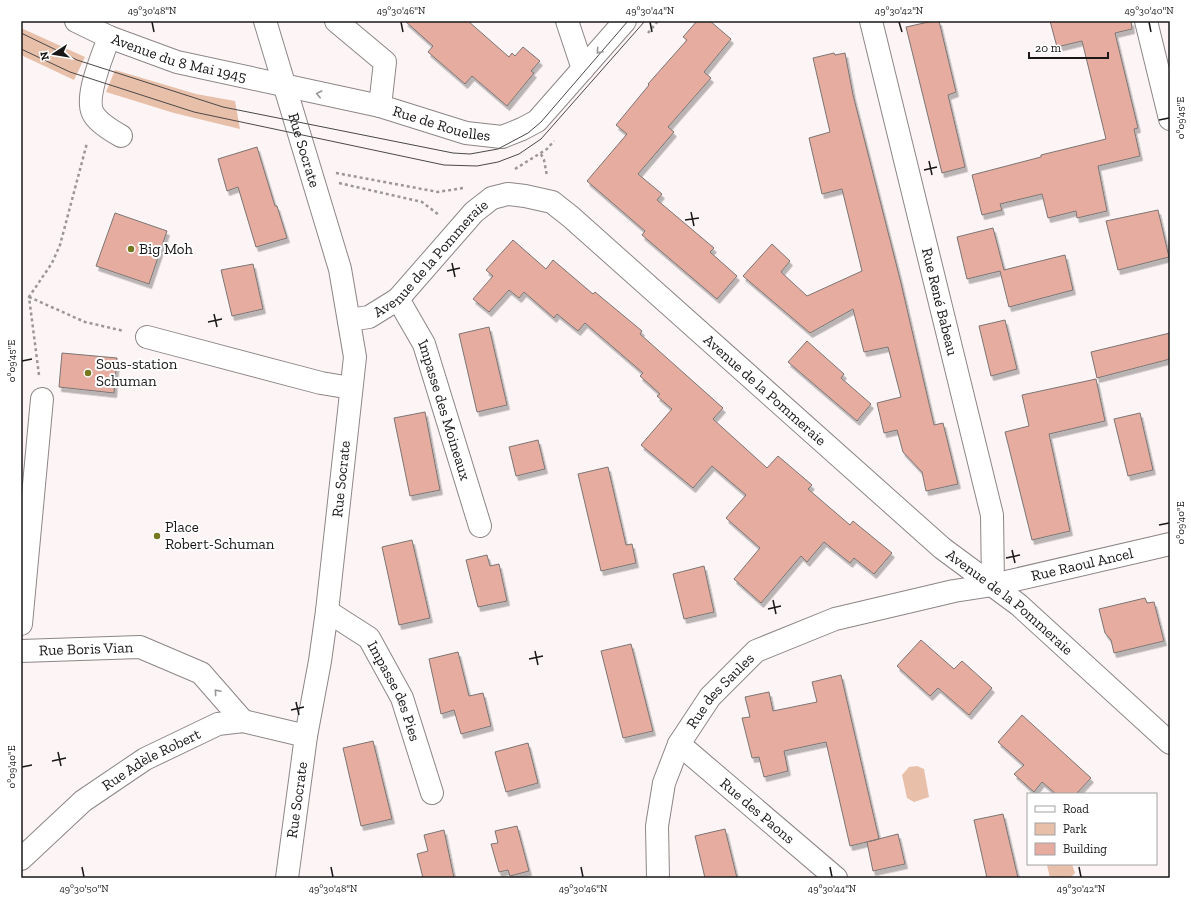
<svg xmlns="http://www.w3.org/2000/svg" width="1191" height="899" viewBox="0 0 1191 899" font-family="'Zilla Slab',serif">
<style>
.green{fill:#e8bfa8}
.building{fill:#e6aca0;stroke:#7b7573;filter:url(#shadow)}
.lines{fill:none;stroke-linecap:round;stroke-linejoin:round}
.minor-casing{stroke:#8d8686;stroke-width:24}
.path{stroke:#9c9797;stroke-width:2.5;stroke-dasharray:3 3;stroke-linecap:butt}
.minor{stroke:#fff;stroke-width:22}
.tram{stroke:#4c4949;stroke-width:1}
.oneway{stroke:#989797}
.ticks{fill:none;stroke:#191717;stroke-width:1.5}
.poi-dot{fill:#76781f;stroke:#fff;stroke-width:1.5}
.labels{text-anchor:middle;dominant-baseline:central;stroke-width:4;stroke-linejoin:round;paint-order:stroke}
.street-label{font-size:15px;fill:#191717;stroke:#fff}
.poi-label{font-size:15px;fill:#191717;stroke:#fff;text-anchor:start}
.neatline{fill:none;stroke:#191717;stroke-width:1.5}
.ticks-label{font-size:10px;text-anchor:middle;fill:#191717}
</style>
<defs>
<filter id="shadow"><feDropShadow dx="2.5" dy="4.5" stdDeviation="0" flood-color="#0004"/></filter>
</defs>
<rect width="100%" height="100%" fill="#fcf4f5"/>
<path class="green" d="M21,28l64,29 -11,23 -53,-25z
M115,70l81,24 39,7 5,28 -66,-16 -68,-21z
M917,766l7,3 5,28 -15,5 -7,-4 -5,-23 7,-8z
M1048,864h24l3,9 -5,5h-20l-3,-13z"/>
<path class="building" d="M405,21h63l41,36 3,-4 3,3 8,-9 17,14 -9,10 3,2 -27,33 -35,-30 -7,8 -37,-32 5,-6z
M697,21h13l21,18 -27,33 7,6 -43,49 6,5 -36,42 24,20 -5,6 57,48 -4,4 27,24 -20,23 -75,-64 3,-4 -58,-50 40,-47 -11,-9 33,-40 -1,-1 39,-44 -4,-3z
M933,21h6l17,71 -8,3 17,72 -23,6 -36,-146z
M1050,21h81l1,8 -17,4 23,95 -4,1 6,27 -42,10 9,45 -30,7 -1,-7 -28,7 -6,-24 -42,10 2,6 -20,5 -10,-40 69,-18v-2l65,-16 -24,-98 -25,6z
M834,53l1,2 10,-2 8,42 47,184 34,146 9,-2 15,61 -32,7 -4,-19 -19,-20 -6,-22 -13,3 -7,-30 24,-6 -13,-50 -24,5 -11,-43 -43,24 -67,-57 29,-32 18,17 -9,11 26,24 55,-25 -20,-82 -20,5 -13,-56 21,-6 -17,-74z
M257,147l18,59h2l10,32 -31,9 -18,-60 -11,4 -9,-32z
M1158,210l11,47 -51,13 -12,-49z
M115,213l52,18 -18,53 -53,-18z
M993,228l11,42 61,-15 8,35 -64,17 -9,-36 -33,8 -10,-42z
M513,240l33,29 7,-9 40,34 2,-2 47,39 -2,3 83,74 -10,11 54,49 11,-12 34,29 -4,4 42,36 3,-4 39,32 -18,21 -20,-16 -4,5 -26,-21 -17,20 -6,-6 -40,47 -27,-24 26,-31 -34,-30 20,-23 -34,-29 -19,22 -52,-43 31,-36 -15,-13 3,-2 -20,-18 3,-3 -58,-50 -7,8 -21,-17 -3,4 -30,-26 -5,6 -10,-8 -20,22 -16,-13 20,-23 -7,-6z
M253,264l10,45 -31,7 -11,-46z
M1005,320l12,49 -26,7 -12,-50z
M489,327l18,78 -30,7 -18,-78z
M1170,333v26l-73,19 -6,-26z
M807,341l37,33 -3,4 30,26 -14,17 -69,-59z
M62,353l55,5 -3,35 -55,-6z
M1096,379l9,42 -56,13 21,97 -38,9 -27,-108 24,-6 -7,-31z
M425,412l15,78 -30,6 -16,-78z
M1140,413l13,57 -25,6 -14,-57z
M538,440l7,29 -29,7 -7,-29z
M608,467l18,78 6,-1 4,19 -35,8 -23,-97z
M412,540l18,78 -31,7 -17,-78z
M487,555l3,11 9,-2 8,37 -29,6 -12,-47z
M704,566l10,46 -30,7 -11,-45z
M1145,598l2,5 7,-1 10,39 -50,12 -3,-13 -6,-7 -6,-24z
M921,640l33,29 8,-8 30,27 -23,27 -31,-27 -8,8 -33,-30z
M631,644l22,87 -30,7 -22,-87z
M458,652l11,44 14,-3 8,33 -30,8 -7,-24 -13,4 -12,-55z
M841,675l38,164 -29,7 -24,-104 -42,9 4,20 -24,6 -5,-20 -7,1 -10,-40 8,-1 -5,-20 24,-5 4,19 44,-9 -5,-20z
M1022,715l69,63 -15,16h-20l-14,-12 -8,10 -20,-18 10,-9 -26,-23z
M373,741l19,78 -31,7 -18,-78z
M528,743l10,40 -32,9 -11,-40z
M1003,814l15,64h-31l-13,-58z
M517,826l12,45 -19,5 -2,-6 -9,2 -8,-28 7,-1 -3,-12z
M725,829l12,49h-32l-10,-42z
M444,830l10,48h-31l-6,-24 11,-3 -4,-16z
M898,834l7,30 -32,7 -6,-29z"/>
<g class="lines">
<g class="minor-casing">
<g id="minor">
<path id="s1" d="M76,21l33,16 68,25 203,44 86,27 36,4 20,-8 15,-8 88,-100"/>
<path id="s2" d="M265,21l75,248 15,88 -28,254 -7,50 -14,75 -19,142"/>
<path d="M336,21l49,41 -5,44"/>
<path d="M567,21l16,48"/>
<path id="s3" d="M871,21l121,494 1,70"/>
<path d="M1146,21l24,98"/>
<path d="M109,37c-6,18 -26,62 -15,78 6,9 18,16 27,21"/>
<path id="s4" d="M398,299l26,45 56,182"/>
<path id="s5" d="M349,320l20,-3 29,-18 76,-87 18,-14 16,-4 17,2 27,6 19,15 371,331 77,57 151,138"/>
<path d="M147,337l174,46 30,5"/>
<path id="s6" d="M327,611l42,27 33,60 30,95"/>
<path d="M21,624l21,-225"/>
<path id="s7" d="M21,651l119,-4 61,26 42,48"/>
<path id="s8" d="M679,744l157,134"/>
<path id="s9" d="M21,859l62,-58 62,-42 73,-35 25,-3 63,15"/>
<path id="s10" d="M658,878l-1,-52 7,-43 15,-39 31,-47 46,-46 79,-32 119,-28 39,-6 177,-41"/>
</g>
</g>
<path class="path" d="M648,33l10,-12
M541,154l3,6 3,16
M515,169l32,-20 7,-8
M336,173l102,19 25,-4
M339,183l83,19 17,13
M29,297l56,25 39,9
M39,375l-10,-78 23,-34 8,-18 27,-102"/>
<use href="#minor" class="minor"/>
<path class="tram" d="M21,33l56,27 146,47 230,46 17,1 28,-5 30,-16 13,-11 87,-101
M21,49l49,23 124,40 250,53 33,1 21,-4 21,-8 22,-15 104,-118"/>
</g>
<defs><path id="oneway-chevron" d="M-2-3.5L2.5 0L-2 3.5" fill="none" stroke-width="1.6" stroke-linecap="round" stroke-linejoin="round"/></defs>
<g class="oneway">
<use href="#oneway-chevron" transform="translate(599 51) rotate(131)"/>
<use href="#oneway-chevron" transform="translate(319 94) rotate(-167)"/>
<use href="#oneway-chevron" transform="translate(217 692) rotate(-131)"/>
</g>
<path class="ticks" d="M152,22l2,10M401,22l2,10M650,22l2,10M899,22l3,10M1149,22l2,10M1159,120l10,-2M929,161l3,14M924,170l13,-3M691,212l3,14M685,220l14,-2M452,263l3,14M447,271l13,-3M214,314l3,13M208,322l14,-3M22,361l10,-2M1159,525l10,-2M1012,550l3,13M1006,558l14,-3M773,600l3,14M768,609l13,-3M535,651l3,14M529,659l14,-3M296,702l3,13M291,710l13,-3M58,752l3,14M52,761l14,-3M22,767l10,-2M82,867l2,10M331,867l2,10M581,867l2,10M830,867l2,10M1079,867l2,10"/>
<g class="poi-dot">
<circle cx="131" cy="249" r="4"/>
<circle cx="88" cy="373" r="4"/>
<circle cx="157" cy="536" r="4"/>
</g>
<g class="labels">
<g class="street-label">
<text stroke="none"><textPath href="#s1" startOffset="110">Avenue du 8 Mai 1945</textPath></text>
<text stroke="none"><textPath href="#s1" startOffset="381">Rue de Rouelles</textPath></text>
<text stroke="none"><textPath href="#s2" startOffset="135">Rue Socrate</textPath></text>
<text stroke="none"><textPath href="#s5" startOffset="106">Avenue de la Pommeraie</textPath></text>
<text stroke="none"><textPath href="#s3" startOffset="289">Rue René Babeau</textPath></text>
<text stroke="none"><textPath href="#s5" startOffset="538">Avenue de la Pommeraie</textPath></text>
<text stroke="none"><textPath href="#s4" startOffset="121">Impasse des Moineaux</textPath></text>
<text transform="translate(341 479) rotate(-84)">Rue Socrate</text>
<text stroke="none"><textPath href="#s10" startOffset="597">Rue Raoul Ancel</textPath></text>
<text stroke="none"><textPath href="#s5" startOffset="862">Avenue de la Pommeraie</textPath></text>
<text stroke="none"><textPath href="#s7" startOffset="65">Rue Boris Vian</textPath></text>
<text stroke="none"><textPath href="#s6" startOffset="109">Impasse des Pies</textPath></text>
<text stroke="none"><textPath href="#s10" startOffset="205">Rue des Saules</textPath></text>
<text stroke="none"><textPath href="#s9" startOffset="165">Rue Adèle Robert</textPath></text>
<text transform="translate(297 800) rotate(-82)">Rue Socrate</text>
<text stroke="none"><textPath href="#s8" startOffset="103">Rue des Paons</textPath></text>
</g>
<g class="poi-label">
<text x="139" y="249">Big Moh</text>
<text x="96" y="364">Sous-station<tspan x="96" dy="17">Schuman</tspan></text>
<text x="165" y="527">Place<tspan x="165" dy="17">Robert-Schuman</tspan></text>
</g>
</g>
<rect width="1191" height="899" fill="none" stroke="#ffffff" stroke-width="44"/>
<rect x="1027" y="793" width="130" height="72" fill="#ffffff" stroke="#a3a2a2"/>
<rect x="1035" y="806" width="20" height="6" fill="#ffffff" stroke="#a3a2a2"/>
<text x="1063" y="813" font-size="12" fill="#191717">Road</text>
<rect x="1035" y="823" width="20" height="12" fill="#e8bfa8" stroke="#a3a2a2"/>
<text x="1063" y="833" font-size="12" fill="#191717">Park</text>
<rect x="1035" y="843" width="20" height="12" fill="#e6aca0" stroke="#a3a2a2"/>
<text x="1063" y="853" font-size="12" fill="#191717">Building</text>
<g transform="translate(54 54) rotate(258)" stroke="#ffffff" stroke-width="3" paint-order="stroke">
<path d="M0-3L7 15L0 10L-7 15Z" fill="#191717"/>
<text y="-6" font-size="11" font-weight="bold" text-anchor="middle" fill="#191717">N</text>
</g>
<path d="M1029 52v6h79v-6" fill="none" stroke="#191717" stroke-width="2"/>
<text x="1035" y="52" font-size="12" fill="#191717" stroke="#ffffff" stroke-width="3" paint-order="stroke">20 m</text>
<rect x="22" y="22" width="1147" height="855" class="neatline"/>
<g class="ticks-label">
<text x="152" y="14">49°30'48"N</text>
<text x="401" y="14">49°30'46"N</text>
<text x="650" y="14">49°30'44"N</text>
<text x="899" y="14">49°30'42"N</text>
<text x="1149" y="14">49°30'40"N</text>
<text transform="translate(1180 118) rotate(-90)" y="4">0°09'45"E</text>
<text transform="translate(11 361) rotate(-90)" y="4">0°09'45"E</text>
<text transform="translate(1180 523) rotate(-90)" y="4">0°09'40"E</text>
<text transform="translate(11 767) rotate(-90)" y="4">0°09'40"E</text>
<text x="84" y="892">49°30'50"N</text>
<text x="333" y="892">49°30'48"N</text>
<text x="583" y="892">49°30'46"N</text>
<text x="832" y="892">49°30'44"N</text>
<text x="1081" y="892">49°30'42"N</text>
</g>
</svg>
